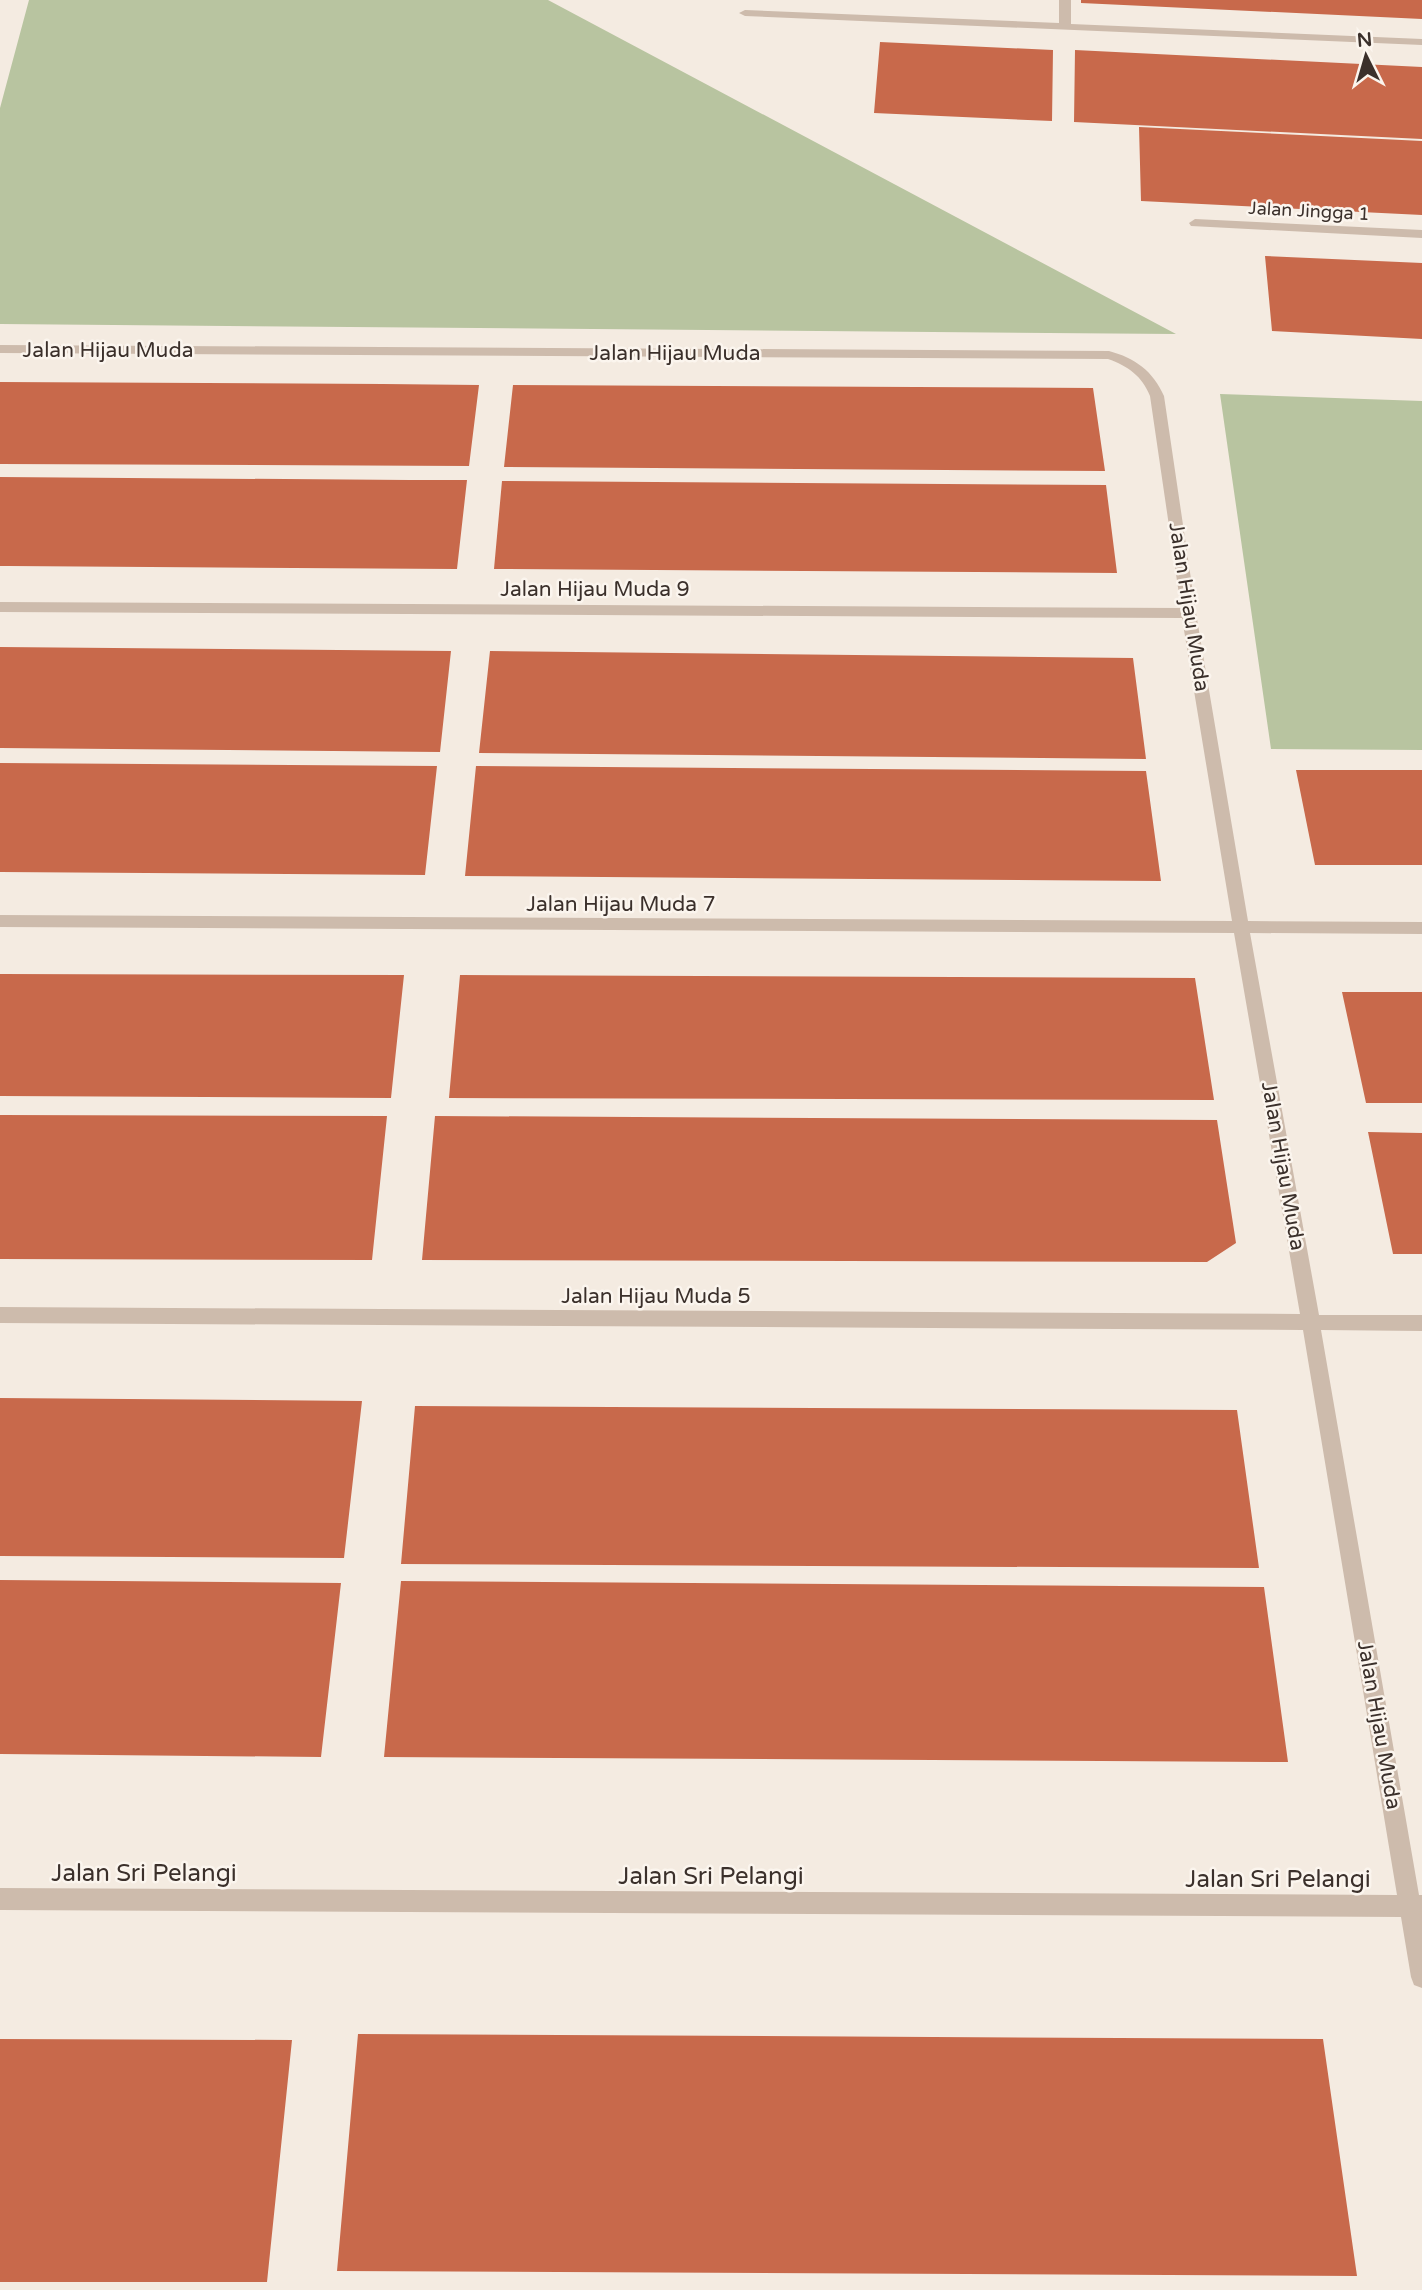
<svg xmlns="http://www.w3.org/2000/svg" width="1422" height="2290" viewBox="0 0 1422 2290" font-family="'Varela Round',sans-serif">
<style>
.green{fill:#b8c4a0}
.building{fill:#c8694b}
.lines{fill:none;stroke-linecap:round;stroke-linejoin:round}
.minor{fill:#cdbbac;fill-rule:evenodd}
.labels{text-anchor:middle;dominant-baseline:central;stroke-width:5;stroke-linejoin:round;paint-order:stroke}
.far-street-label{font-size:18px;fill:#3b302b;stroke:#fbf5ee}
.street-label{font-size:21px;fill:#3b302b;stroke:#fbf5ee}
.near-street-label{font-size:24px;fill:#3b302b;stroke:#fbf5ee}
</style>
<rect width="100%" height="100%" fill="#f4ebe1"/>
<path class="green" d="M29,0h519l628,334 -1176,-10v-216z
M1220,394l202,7v349l-151,-1z"/>
<path class="building" d="M1081,0h341v19l-341,-16z
M880,42l173,8 -1,71 -178,-8z
M1075,50l347,17v72l-348,-17z
M1139,127l283,14v74l-281,-14z
M1265,256l157,7v76l-150,-8z
M0,382l383,2 96,1 -10,81 -469,-2z
M513,385l580,3 12,83 -601,-4z
M0,477l409,3h58l-10,89 -448,-3h-9z
M502,481l604,4 11,88 -623,-4z
M0,647l451,4 -11,101 -440,-4z
M490,651l643,7 13,101 -667,-6z
M0,763l437,3 -12,109 -425,-3z
M476,766l670,5 15,110 -696,-5z
M1296,770h126v95h-107z
M0,974l404,1 -13,123 -391,-2z
M460,975l735,3 19,122 -765,-2z
M1342,992h80v111h-56z
M0,1115l387,1 -15,144 -372,-1z
M435,1116l782,4 19,123 -29,19 -785,-2z
M1368,1132l54,1v121h-29z
M0,1398l362,3 -18,157 -344,-2z
M415,1406l822,4 22,158 -858,-4z
M0,1580l341,3 -20,174 -321,-3z
M401,1581l863,6 24,175 -904,-5z
M358,2034l965,5 34,237 -1020,-5z
M0,2039l292,1 -25,242h-267z"/>
<g class="lines">
<path class="minor" d="M1059,0h12v24l351,15v6l-677,-29 -6,-3 6,-3 314,13z
M1195,219l227,11v8l-231,-12 -2,-3z
M0,345l1109,6c26,7 44,20 55,45l32,217 52,308 174,1v12l-172,-1 69,382h103v16l-101,-1 98,565h3v93l-8,-3 -3,-8 -10,-60 -1401,-7v-22l1397,7 -94,-565 -1303,-7v-16l1300,7 -66,-381 -1234,-6v-12l1232,6 -50,-303 -1182,-6v-10l1181,6 -31,-212c-8,-20 -22,-30 -42,-37l-1108,-6z"/>
</g>
<g class="labels">
<g class="far-street-label">
<text transform="translate(1309 211) rotate(3)">Jalan Jingga 1</text>
</g>
<g class="street-label">
<text x="108" y="350">Jalan Hijau Muda</text>
<text x="675" y="353">Jalan Hijau Muda</text>
<text x="595" y="589">Jalan Hijau Muda 9</text>
<text transform="translate(1189 607) rotate(81)">Jalan Hijau Muda</text>
<text x="621" y="904">Jalan Hijau Muda 7</text>
<text transform="translate(1283 1166) rotate(80)">Jalan Hijau Muda</text>
<text x="656" y="1296">Jalan Hijau Muda 5</text>
<text transform="translate(1379 1725) rotate(80)">Jalan Hijau Muda</text>
</g>
<g class="near-street-label">
<text x="144" y="1873">Jalan Sri Pelangi</text>
<text x="711" y="1876">Jalan Sri Pelangi</text>
<text x="1278" y="1879">Jalan Sri Pelangi</text>
</g>
</g>
<g transform="translate(1366 56) rotate(355)" stroke="#fbf5ee" stroke-width="5" paint-order="stroke">
<path d="M0-5L12 26L0 18L-12 26Z" fill="#3b302b"/>
<text y="-10" font-size="19" font-weight="bold" text-anchor="middle" fill="#3b302b">N</text>
</g>
</svg>
